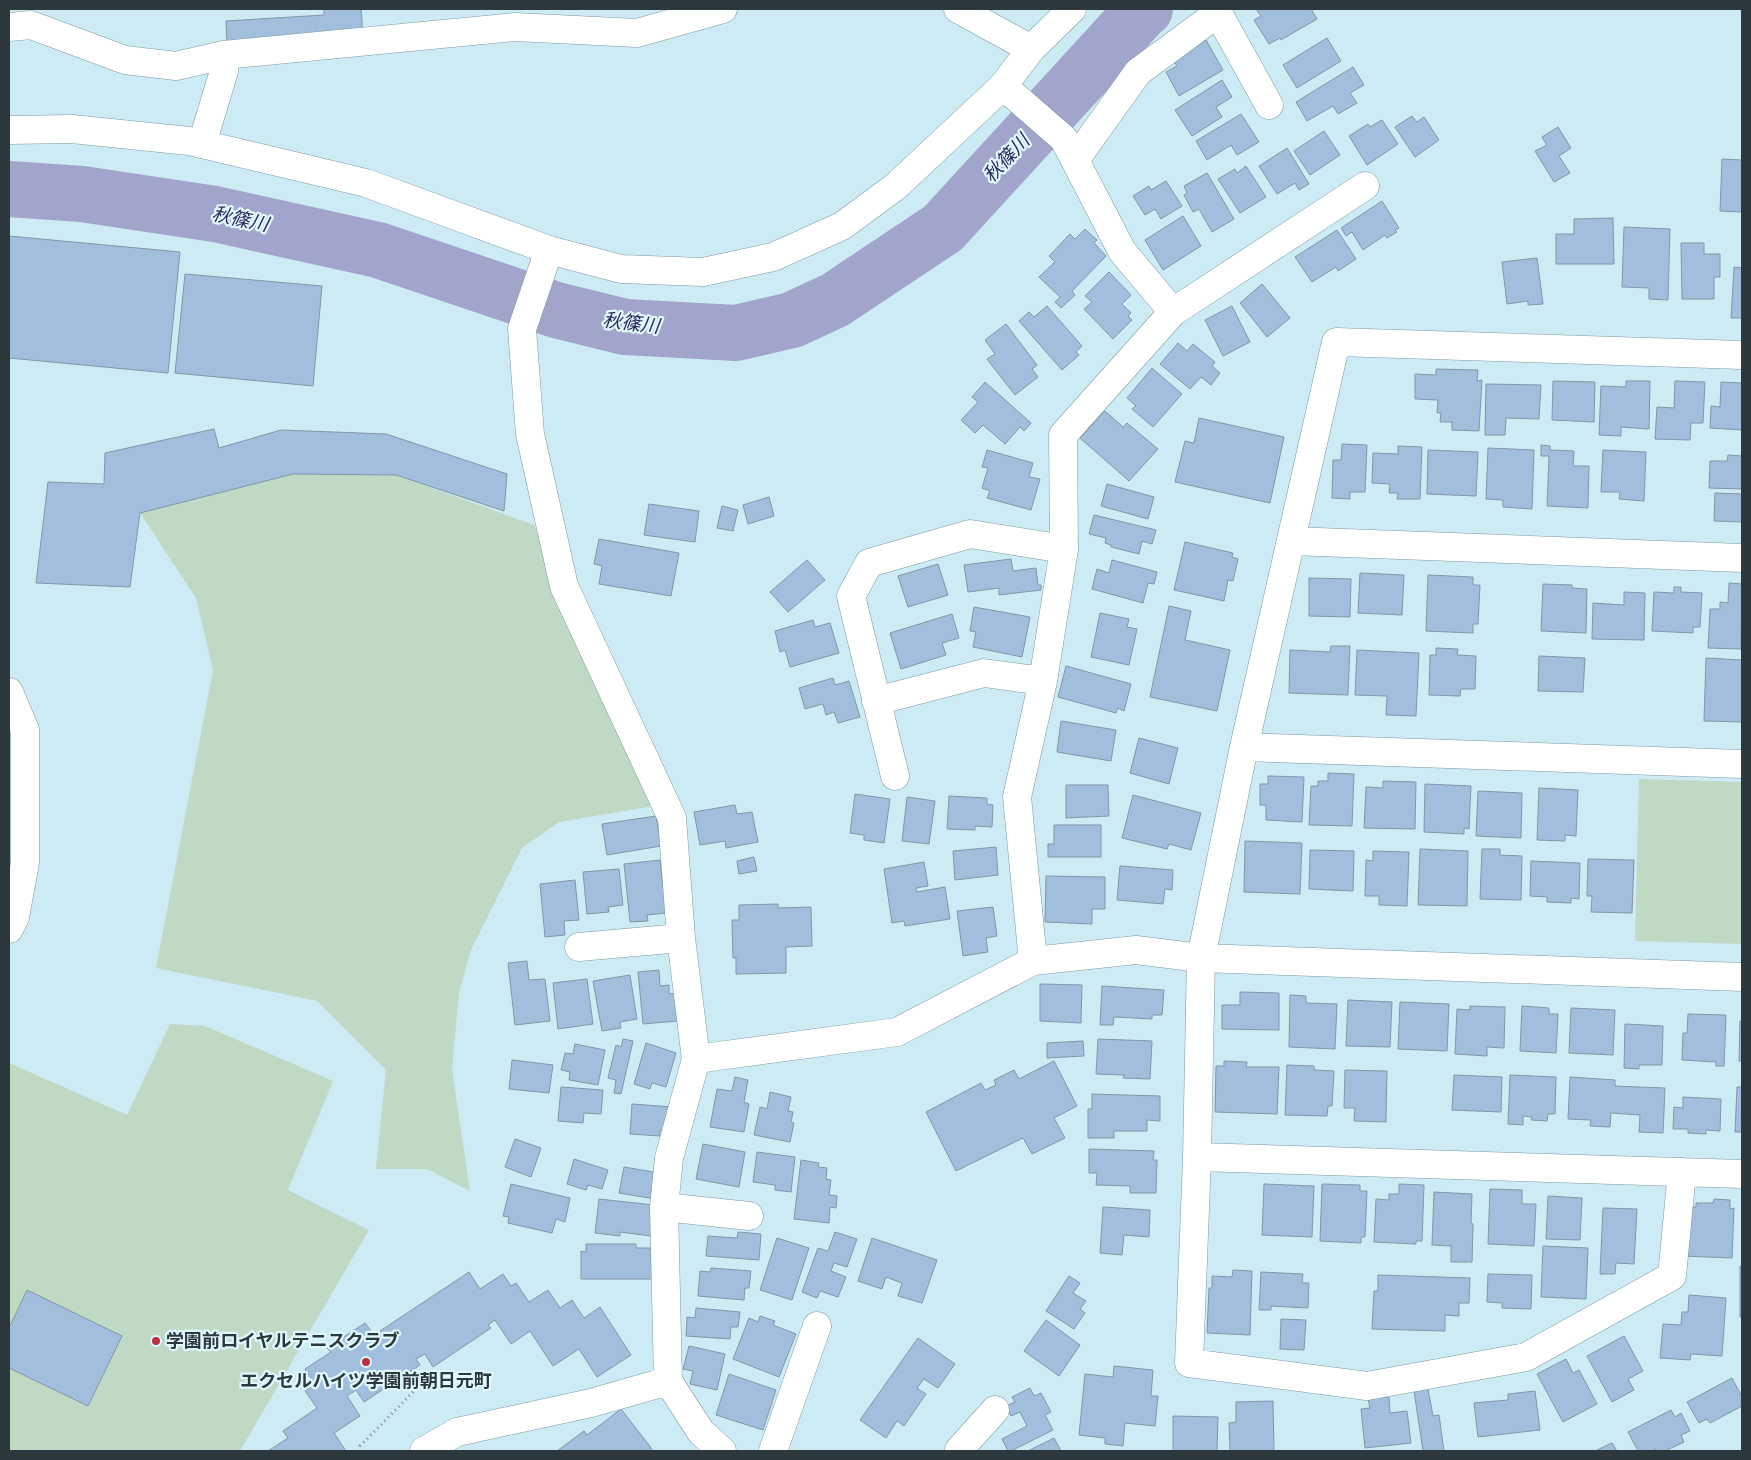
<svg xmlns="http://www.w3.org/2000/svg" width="1751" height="1460" viewBox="0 0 1751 1460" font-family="'Sofia Sans Condensed','Noto Sans JP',sans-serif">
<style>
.green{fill:#c0d9c5}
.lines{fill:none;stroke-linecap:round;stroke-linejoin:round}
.river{stroke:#a2a5cb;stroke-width:56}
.building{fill:#a1bfdd;stroke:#8395a7}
.street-casing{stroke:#7e9aa2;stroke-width:29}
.secondary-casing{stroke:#7e9aa2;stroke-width:29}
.path{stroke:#758990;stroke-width:3;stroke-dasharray:1 4;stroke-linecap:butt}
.street{stroke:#fff;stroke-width:28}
.secondary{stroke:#fff;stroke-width:28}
.poi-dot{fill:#be2d42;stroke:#dff7fe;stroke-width:2}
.labels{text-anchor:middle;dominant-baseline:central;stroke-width:4.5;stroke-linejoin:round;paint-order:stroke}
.poi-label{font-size:18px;font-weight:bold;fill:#2c383c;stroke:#dff7fe;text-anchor:start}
.water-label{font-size:19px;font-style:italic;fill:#2b2a5a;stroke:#dff7fe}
</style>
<rect width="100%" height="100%" fill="#cdebf4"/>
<path class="green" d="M293,474l103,1 138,50 29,80 91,201 -95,16 -37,26 -52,104 -11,42 -7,75 18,122 -43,-22h-51l10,-99 -69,-69 -161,-33 57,-298 -17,-72 -56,-85z
M1639,779l103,3v162l-107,-3z
M170,1024l35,2 128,55 -45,109 81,40 -129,221h-231v-388l118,52z"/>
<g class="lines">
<path class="river" d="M9,189l73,5 133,20 163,36 178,60 69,17 111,6 56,-13 43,-20 108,-72 197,-215 5,-4"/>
</g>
<path class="building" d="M324,9h37l2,25 -136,8 -1,-21 98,-6z
M1256,9h55l6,10 -36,21 -1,-2 -11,6 -15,-24 7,-4z
M1327,38l14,23 -44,27 -14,-23z
M1206,40l17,30 -44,26 -13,-24 11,-6 -4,-6z
M1353,67l11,18 -14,8 7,10 -19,11 -5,-8 -26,15 -11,-19z
M1222,80l10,17 -16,10 6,10 -30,19 -17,-26z
M1241,114l18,28 -22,13 -6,-10 -24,15 -11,-19z
M1412,116l5,6 7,-5 15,23 -24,17 -20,-30z
M1382,120l16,24 -31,21 -18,-29 19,-12 2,3z
M1558,127l13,21 -12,8 11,17 -16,9 -19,-31 12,-6 -5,-8z
M1324,131l16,24 -30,20 -16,-24z
M1287,148l22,36 -10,6 -4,-7 -18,11 -18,-28z
M1722,159l20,1v52l-22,-1z
M1246,166l20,31 -26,16 -22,-34 17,-10 2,4z
M1207,173l27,46 -22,13 -13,-23 -6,3 -9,-17 3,-2 -3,-7z
M1166,181l16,25 -21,13 -6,-10 -10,6 -12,-19 16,-10 2,4z
M1382,201l17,27 -4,2 2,2 -10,6 -2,-3 -22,15 -11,-18 -6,4 -5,-8z
M1183,216l18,30 -38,24 -18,-30z
M1613,218l1,46h-58v-30h18v-15z
M1624,227l46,2 -2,71 -19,-1v-11l-27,-1z
M1085,229l12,11 -3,3 12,13 -34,35 3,4 -14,13 -6,-6 5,-5 -21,-20 16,-15 -6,-6 21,-22 5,5z
M1337,230l19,29 -18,12 -2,-4 -24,15 -17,-25z
M9,236l171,16 -12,121 -159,-15z
M1681,243h23v11h16v23h-6v22h-32z
M1537,258l6,46 -15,1v-4l-21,3 -5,-42z
M1734,267l8,1v50h-11z
M1109,272l22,23 -9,9 9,9 -3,3 4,4 -19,19 -29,-30 8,-7 -7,-6z
M185,274l137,12 -9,100 -138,-13z
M1262,284l28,34 -23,19 -27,-34z
M1047,306l35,40 -6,6 3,3 -17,15 -43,-49 10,-9 5,5z
M1232,306l18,36 -27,14 -18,-36z
M1006,324l31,41 -5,4 6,8 -23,18 -28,-36 8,-5 -10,-14z
M1178,343l9,8 6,-7 22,18 -3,4 8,7 -9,12 -10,-8 -11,12 -30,-25z
M1152,368l30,26 -29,33 -21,-18 4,-3 -9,-8z
M1436,369l42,1 -1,11 5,-1 -3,51 -27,-1v-8h-12l1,-9h-4l1,-13 -23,-1v-25l21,1z
M1553,381l42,1 -1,40 -42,-2z
M1626,381h24l-1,48 -28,-2v9l-22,-1 2,-49 25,1z
M1675,381l30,1 -2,41h-12l-1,17 -35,-1 2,-32 17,1z
M985,382l46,41 -7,8 -4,-4 -15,17 -22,-19 -8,8 -14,-13 17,-18 -6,-5z
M1721,382l21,1v47l-32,-2 1,-22 9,1z
M1486,384l55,1 -2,34 -33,-1 -1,17h-20z
M1105,411l18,16 4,-4 31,26 -29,32 -49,-43z
M1199,418l85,19 -14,66 -95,-21 10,-41 9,2z
M214,429l5,19 62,-18 105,4 121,40 -3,37 -108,-36 -103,-1 -153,39 -10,74 -94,-4 12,-101 56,2 1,-31z
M1342,444l25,1 -2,47h-15v7l-18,-1 1,-38h8z
M1541,445l9,1v4l24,1 -1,15h16l-1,42 -41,-2 2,-50h-8z
M1398,446l24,1 -2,52h-23l1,-6h-9l1,-9 -18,-1 1,-30 25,1z
M1488,448l46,2 -2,59 -29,-2v-7l-17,-1z
M987,450l46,13 -4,14 11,2 -9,31 -44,-12 3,-7 -8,-3 6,-20 -6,-1z
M1428,450l50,2 -2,44 -49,-2z
M1603,450l43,2 -2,49 -25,-2 1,-7h-19z
M1728,455l14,1v33l-33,-1 1,-27h17z
M1107,484l47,13 -6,22 -47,-13z
M1715,493l27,1v28l-28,-1z
M769,497l5,19 -26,8 -5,-19z
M649,504l50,7 -4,31 -51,-7z
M722,506l16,4 -5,21 -16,-3z
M1094,515l62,15 -4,14 -10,-3 -3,13 -28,-7v-2l-6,-2 1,-5 -17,-4z
M599,539l80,14 -8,43 -72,-12 3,-18 -8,-2z
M1185,542l48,11 -1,4 6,2 -5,22 -5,-1 -4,21 -50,-11z
M1011,559l2,12 23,-3 2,17h3v5l-42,5v-7l-31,4 -4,-27z
M807,560l18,20 -37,32 -18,-20z
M1112,560l45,12 -3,12 -6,-1 -5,20 -51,-14 5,-20 12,4z
M938,564l10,31 -40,12 -10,-31z
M1360,573l44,2 -2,40 -44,-2z
M1428,575l45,2v8h7l-2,39h-5v9l-47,-2z
M1309,578l42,1 -1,38 -41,-1z
M1729,583l13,1 -1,65 -33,-1 2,-39h10v-7l8,1z
M1543,584l29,1v3l15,1 -1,44 -45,-2z
M1674,587h7v5l21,1 -2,34h-7v6l-41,-2 2,-39 20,1z
M1624,592l21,1 -1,47 -52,-1 1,-36 31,2z
M1169,606l22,5 -6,29 45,10 -13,61 -67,-14z
M974,607l56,10 -8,40 -49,-10 3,-15 -6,-1z
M1100,613l29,6 -2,8 10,2 -8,36 -38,-8z
M952,614l7,24 -17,5 4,12 -45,14 -11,-36z
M813,620l2,7 15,-4 9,30 -49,14 -5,-17 -5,2 -5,-21z
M1331,646h19l-2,49 -59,-2 1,-43 40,2z
M1436,648l22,1 -1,6 19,1 -1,33h-14l-1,7 -31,-1 1,-40h6z
M1357,650l62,3 -3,63 -30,-1 1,-19 -32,-1z
M1539,656l46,2 -2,34 -45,-1z
M1706,658l36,2v62l-38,-1z
M1066,666l65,18 -7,27 -6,-3 -2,5 -58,-16z
M833,678l2,7 14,-4 11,36 -22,6 -4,-11 -8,3 -3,-11 -18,5 -6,-21z
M1061,721l55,9 -5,31 -54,-9z
M1139,738l39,10 -9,36 -39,-11z
M1328,773l26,1 -2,52 -43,-1 2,-39h7v-5h10z
M1268,776l36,1 -2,45 -36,-2v-15h-6v-21h8z
M1383,781l33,1 -1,47 -51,-1 2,-41 17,1z
M1425,784l46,2 -2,43 -5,-1v6l-40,-2z
M1066,785h42l1,31 -43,2z
M1539,788l39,2 -2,46 -11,-1v6l-28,-1z
M1478,791l44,2 -1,45 -45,-2z
M855,794l35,5 -6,44 -20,-3v-5l-14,-2z
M1133,795l68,18 -10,37 -22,-6 -2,5 -45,-11z
M949,796l38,2v6l6,1 -1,22 -17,-1v4l-28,-1z
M907,797l28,4 -6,43 -27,-3z
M735,805l2,9 15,-2 6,30 -32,6 -1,-7 -25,4 -6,-33z
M656,816l5,30 -54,9 -5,-31z
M1054,825h47v32h-53v-13h6z
M1245,841l57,2 -2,51 -56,-2z
M996,847l2,28 -43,5 -2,-29z
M1420,849l48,2 -1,55 -49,-1z
M1482,849h18v6l22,1 -1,44 -41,-1z
M1310,850l44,1 -1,40 -44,-2z
M1373,851l36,1 -2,54 -28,-1v-9h-14l1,-36 7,1z
M754,857l3,14 -18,3 -2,-13z
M1588,859l46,1 -2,53 -41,-1 1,-16h-5z
M660,860l6,53 -19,2 1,6 -18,1 -6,-58z
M1531,861l49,2 -1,36 -8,-1v5l-24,-1v-5l-17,-1z
M924,862l4,24 -12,2 1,4 28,-5 5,32 -45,7 -1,-5 -12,2 -8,-54z
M1120,866l53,4 -1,20 -7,-1 -2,15 -46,-4z
M619,869l4,36 -15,2 1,5 -22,2 -4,-42z
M1046,876l59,1v32h-13v15l-47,-2z
M575,880l4,40 -15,1 1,14 -20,2 -5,-53z
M778,904v4l33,-1 1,39 -26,1v26l-50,1v-16h-3l-1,-38h7v-15z
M993,907l4,29 -11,2 2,14 -25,4 -6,-45z
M527,961l2,19 16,-1 5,42 -35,4 -7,-62z
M659,970l1,16 9,-1v9l7,-1 2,28 -35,3 -5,-52z
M630,975l7,44 -17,3 1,6 -19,3 -9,-50z
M587,979l6,45 -35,5 -5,-46z
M1040,984l42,1 -1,38 -41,-2z
M1102,986l62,4 -2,25h-10v4l-38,-2 -1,8h-13z
M1240,992l39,1v37l-57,-1v-24h18z
M1290,995l16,1v7l31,1 -2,45 -46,-2z
M1348,1000l44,2 -2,45 -44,-1z
M1400,1002l49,2 -2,47 -49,-2z
M1470,1006l35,1 -1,41 -17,-1v9l-32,-2 2,-45 13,1z
M1522,1006l27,2v6h9l-2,39 -36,-2z
M1571,1008l44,2 -2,45 -44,-2z
M1688,1014l38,1 -2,51h-8v-4l-34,-2 1,-27h4z
M1740,1021h2v40h-3z
M1625,1024l38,2 -1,39h-23v4l-15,-1z
M623,1039l10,2 -12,53 -7,-1 2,-13 -8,-2 8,-33 5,2z
M1098,1039l54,2 -2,38 -27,-1 1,-3 -28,-1z
M1083,1041l1,15 -37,2v-15z
M646,1043l30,10 -10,34 -14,-4 -2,6 -16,-5z
M575,1044l30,6 -7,35 -29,-5 1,-8 -9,-2 4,-17 8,1z
M512,1060l41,5 -4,28 -40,-4z
M1054,1061l23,45 -23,12 11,20 -33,16 -9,-16 -67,33 -30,-59 55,-29 4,7 11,-5 -2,-5 20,-10 5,9z
M1224,1061l23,1 -1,5h33l-2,47 -62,-2 1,-46h8z
M1287,1065l27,1v4l20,1 -2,35h-4l-1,10 -42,-1z
M1345,1070l42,1 -1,51 -32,-1 1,-13h-11z
M1454,1075l48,2 -1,35 -49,-2z
M1510,1075l46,2 -1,37h-7l-1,7 -16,-1 1,-3 -9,-1v9l-15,-1z
M735,1077l13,3 -4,22 5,2 -5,28 -34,-5 7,-38 15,2z
M1570,1077l45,3v6l50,2 -2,45 -24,-1 1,-17 -29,-2 -1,14 -20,-1 1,-6 -23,-1z
M561,1087l42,3 -2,24 -17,-1 -1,10 -25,-2z
M1737,1087h5v45h-7z
M770,1092l21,5 -3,14 5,1 -2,10 3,1 -4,19 -36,-7 6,-28 7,2z
M1092,1094l68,2v25l-13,-1v11h-33v7h-26v-29h4z
M1683,1097l38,2 -1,32 -14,-1v4l-18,-1v-4h-15l1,-22 9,1z
M632,1104l41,3 -1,24 -12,-1v6l-30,-2z
M515,1139l26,9 -10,29 -26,-10z
M703,1144l42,8 -6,35 -43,-8z
M1089,1149l65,2 -1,9h4l-1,33h-26v-7l-34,-1 1,-12h-8z
M757,1152l38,5 -4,35 -16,-2v-5l-22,-3z
M574,1159l34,11 -6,19 -14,-4 -2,5 -19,-6z
M801,1160l18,3 -1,4 9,1 -1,11 5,1 -2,15 8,1 -1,12 -6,-1 -1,16 -35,-4z
M624,1167l35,6 -4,26 -36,-6z
M511,1184l59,14 -5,24 -9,-3 -4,14 -44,-10 1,-6 -6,-1z
M1264,1184l50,2 -2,51 -50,-2z
M1322,1184l38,1v6h7l-2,46h-4v6l-41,-2z
M1399,1184l25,1 -2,56h-6v3l-42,-2 2,-43 13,1v-6h10z
M1490,1189l32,1v14h14l-2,42 -46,-2z
M1434,1192l38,2 -1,29 2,1 -1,38h-21v-16l-19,-1z
M1548,1196l34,2 -2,42 -34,-1z
M599,1199l55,6 -3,31 -31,-4v4l-25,-3z
M1714,1199l16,1v9l4,-1 -2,50 -49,-2 2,-49h11v-4h17z
M1103,1207l47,3 -1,27 -25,-2 -2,20 -22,-2z
M1603,1208l34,1 -3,55 -18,-1 -1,11h-15z
M738,1232l23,2 -2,26 -53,-4 2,-20 29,2z
M835,1232l22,7 -10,28 -13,-4 -3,8 15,6 -8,20 -18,-6 -3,7 -15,-6 16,-44 10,3z
M777,1238l32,10 -17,52 -32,-10z
M872,1238l65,22 -15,43 -24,-7 4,-13 -16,-6 -4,12 -24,-8z
M586,1244h50v4h15l1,31h-71v-28l5,1z
M1543,1246l45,2 -2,51 -45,-2z
M1740,1266h2v51h-2z
M711,1268l40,3 -2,17h-4l-1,12 -46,-4 2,-25 10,1z
M1233,1270l19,1 -2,64 -43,-2 2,-45h3v-12l20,1z
M469,1272l11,17 23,-15 8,12 5,-3 13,19 19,-12 12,18 12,-8 12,18 16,-11 31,48 -34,22 -18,-28 -26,17 -23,-35 -19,13 -16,-24 -7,5 3,3 -58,39 -8,-13 -9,5 4,6 -56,37 -8,-12 -9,6 13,20 -26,17 12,18h-78l20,-13 -5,-7 34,-23 -12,-17 10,-7 -10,-15 26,-17 -4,-4 38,-25 9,12z
M1261,1272l42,2 -1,9h7l-1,25 -37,-2v4h-12z
M1488,1274l44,1 -1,34 -29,-1v-5l-15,-1z
M1378,1275l92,3 -1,25h-10v13l-14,-1v16l-73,-2 2,-38h4z
M1069,1276l11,7 -7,10 13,8 -6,8 5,4 -11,16 -28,-18z
M27,1290l95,46 -34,70 -79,-38v-40z
M1689,1295l37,3 -4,58 -31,-2 -1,6 -30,-2 3,-34 18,1 1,-13h6z
M696,1308l44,4 -2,15h-7l-1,12 -44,-3 1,-19 8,1z
M760,1316l15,5 -2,4 23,9 -17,43 -46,-18 16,-41 9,4z
M1281,1319l25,1 -2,30 -24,-1z
M1046,1320l34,25 -21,31 -35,-25z
M1624,1336l19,35 -15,8 6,11 -22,12 -25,-46z
M918,1338l37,26 -17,24 -14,-9 -7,9 9,6 -22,32 -7,-5 -11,17 -26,-18z
M689,1346l36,8 -8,36 -27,-6 3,-13 -10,-2z
M1566,1359l7,14 6,-3 18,34 -34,18 -26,-48z
M1114,1366l39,4 -2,26h7l-3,30 -30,-3 -2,23 -18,-2v-6l-26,-3 6,-61 28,3z
M729,1374l47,16 -13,40 -47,-15z
M1732,1378l10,19v9l-32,17 -3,-4 -8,4 -12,-21z
M1030,1388l4,8 7,-3 10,19 -6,3 8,15 -42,21h-3l-6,-12 25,-13 -7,-14 -9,4 -5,-10 9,-4 -3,-5z
M1428,1389l5,27 6,-1 5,36h-21l-9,-60z
M1535,1391l5,39 -62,7 -4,-34 34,-3v-6z
M1389,1397l1,16 17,-2 4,32 -46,5 -4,-39 9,-1 -2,-10z
M1273,1401l1,50h-44l-1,-28 7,-1v-20z
M621,1409l31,40 -3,2h-92l27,-20 3,4z
M1671,1410l4,7 6,-4 9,18 -9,4 3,7 -19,9h-8l-1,-2 -5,2h-13l-10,-19z
M1173,1416l45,1 -1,34h-44z
M1054,1438l7,13h-33z
M1612,1443l5,8h-22z"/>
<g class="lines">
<g class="street-casing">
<path id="street" d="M958,9l73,40
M9,27l22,-2 94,35 51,6 48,-11 291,-28 122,6 86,-24
M1003,86l61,53 58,112 51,61
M202,144l22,-73v-16
M1075,160l63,-88 80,-59 51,92
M549,250l-27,79 8,105 34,152 108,232 9,120
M1292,541l450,17
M9,692l16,38v133l-10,54 -6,12
M876,701l108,-28 59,8
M1244,747l498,17
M895,776l-44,-180 18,-33 101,-29 94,15
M579,947l102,-9 15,121 -27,99 -5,49 4,174 33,51 21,19
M1033,961l-16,-164 26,-116 21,-132 -1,-114 110,-123 192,-126
M696,1059l201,-27 136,-71 103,-11 65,8 541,19
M1197,1157l545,17
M1682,1172l-10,104 -146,81 -159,29 -178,-23 8,-206 4,-199 43,-211 92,-405 406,13
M664,1207l85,9
M424,1451l33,-19 134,-29 77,-22
M773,1451l44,-125
M960,1451l-1,-1 36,-40"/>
</g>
<g class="secondary-casing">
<path id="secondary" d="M9,130l63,-1 117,12 177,42 183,67 72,19 82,3 70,-15 69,-31 53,-39 108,-101 28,-37 41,-40"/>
</g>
<path class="path" d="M361,1451l-1,-5 62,-63"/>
<use href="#street" class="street"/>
<use href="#secondary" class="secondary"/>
</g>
<g class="poi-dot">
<circle cx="156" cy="1341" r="5"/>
<circle cx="366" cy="1362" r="5"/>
</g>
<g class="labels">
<g class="poi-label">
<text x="166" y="1341">学園前ロイヤルテニスクラブ</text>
<text x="366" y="1381" text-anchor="middle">エクセルハイツ学園前朝日元町</text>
</g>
<g class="water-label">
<text transform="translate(1007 159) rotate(-47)">秋篠川</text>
<text transform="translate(240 220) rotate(12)">秋篠川</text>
<text transform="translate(631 324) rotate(7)">秋篠川</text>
</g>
</g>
<rect width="1751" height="1460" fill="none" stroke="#2c383c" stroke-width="20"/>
</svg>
